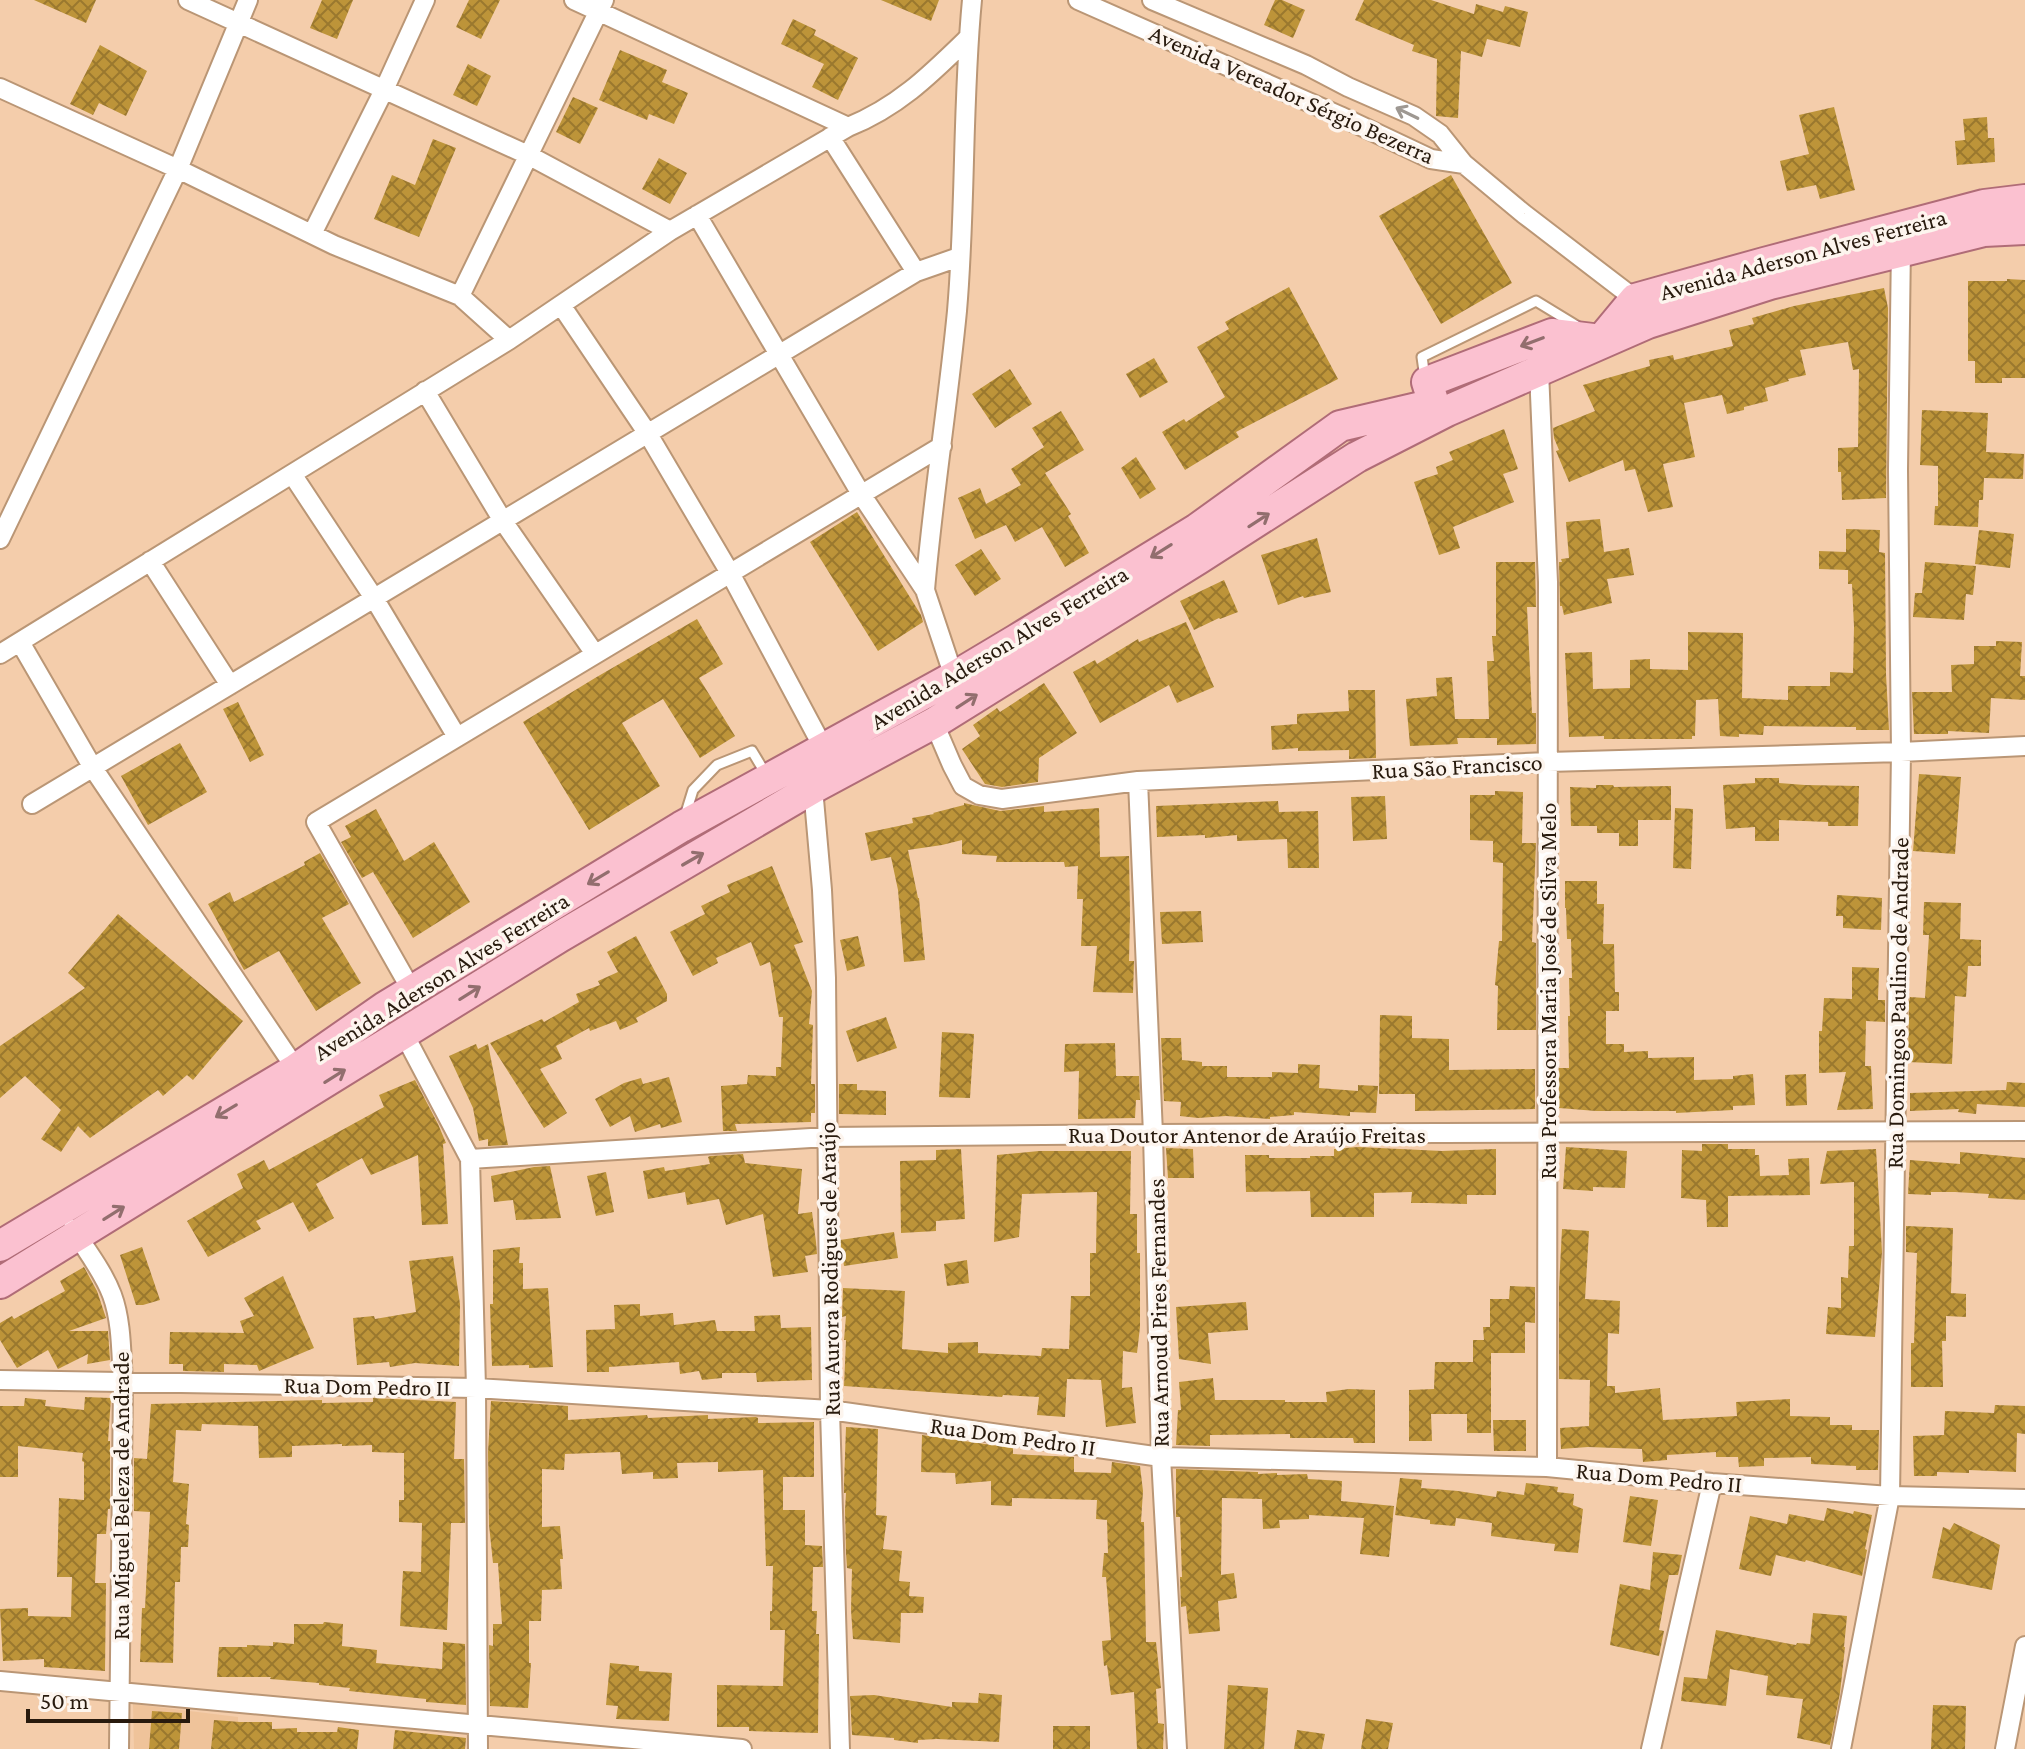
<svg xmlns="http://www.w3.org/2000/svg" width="2025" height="1749" viewBox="0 0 2025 1749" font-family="'Crimson Pro',serif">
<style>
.built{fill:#efc39a}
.building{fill:url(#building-cross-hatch)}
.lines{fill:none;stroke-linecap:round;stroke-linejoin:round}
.service-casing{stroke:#ba9675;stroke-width:13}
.minor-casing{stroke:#ba9675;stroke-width:22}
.primary-casing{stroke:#b06c77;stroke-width:34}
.service{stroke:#fff;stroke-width:9}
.minor{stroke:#fff;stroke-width:18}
.primary{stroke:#fbc1d0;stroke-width:30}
.oneway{stroke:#9e9892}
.oneway2{stroke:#926e6e}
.labels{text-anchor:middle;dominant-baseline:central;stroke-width:7;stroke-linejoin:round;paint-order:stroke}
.street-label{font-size:24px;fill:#281a0d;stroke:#fdf5ee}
</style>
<defs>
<pattern id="building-cross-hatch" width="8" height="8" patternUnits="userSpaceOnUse" patternTransform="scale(2)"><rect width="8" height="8" fill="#bd9439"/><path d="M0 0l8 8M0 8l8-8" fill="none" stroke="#9a782e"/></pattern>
</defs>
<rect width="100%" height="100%" fill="#f4cdab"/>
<path class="built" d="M133,1704l105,13v32h-104z"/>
<path class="building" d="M34,0h62l-10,23z
M322,0h31l-16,39 -27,-11z
M469,0h31l-19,39 -25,-12z
M881,0h58l-8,21z
M1275,0h7l23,10 -12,28 -29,-13z
M1364,0h67l43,14 2,-10 27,8 2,-6 23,6 -8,35 -33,-8 -5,18 -21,-6 -3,67 -22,-2 1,-57 -25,-8 2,-6 -59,-25z
M793,19l23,11 -2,5 44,23 -20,42 -26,-13 12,-23 -43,-20z
M100,45l47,26 -21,45 -27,-13 -6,12 -23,-11z
M620,50l47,20 -5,12 26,11 -14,31 -25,-10 -2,6 -48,-20z
M468,64l23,12 -14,30 -24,-11z
M573,97l25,11 -18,36 -24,-12z
M1834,107l21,83 -35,9 -4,-14 -29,6 -7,-30 29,-7 -10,-39z
M1987,117l1,21h6l1,24 -38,3 -2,-24 10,-1 -2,-21z
M433,139l23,9 -37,89 -45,-18 18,-44 23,10z
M659,158l28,15 -17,31 -28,-15z
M1451,175l61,108 -71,41 -62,-108z
M2007,279l18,1v98h-23v5h-27v-22h-7v-80h39z
M1289,287l49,92 -102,53 3,5 -54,33 -23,-38 22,-13 2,3 39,-25 -28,-50 32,-18 -4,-7z
M1884,288l4,20 -2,190 -44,2 -1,-28h-3v-24l20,-1 1,-78 -6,1 -5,-28 -48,8 6,25 -18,4 1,2 -24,7 3,13 -24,6v3l-17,4 -5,-19 -38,8 11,54 -32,7 10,43 -25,5 -13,-43 -10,2 -2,-11 -54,22 -13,-31 3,-1 -5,-12 -1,-10 42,-17 -12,-26 67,-19 -1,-6 24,-5 1,5 59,-14 -4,-16 25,-6 -2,-6 42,-12z
M1154,358l14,24 -28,16 -14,-24z
M1010,369l22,35 -37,24 -23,-34z
M1922,410l66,3 -2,39 38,2 -1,25 -39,-1 -1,22h-4l-1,27 -44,-2 1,-19h3v-40l-18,-1z
M1061,411l23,39 -39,23 26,41 -3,2 21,37 -24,14 -23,-40 -27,15 -9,-17 -31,14 -17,-41 22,-10 6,16 35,-19 -10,-16 33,-22 -12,-19z
M1504,429l14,40 -15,5 11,28 -61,25 7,21 -21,7 -25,-73 24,-8 -2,-7 17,-7 -4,-8z
M1136,457l20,32 -16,10 -19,-31z
M857,512l64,103 2,7 -45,29 -68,-109z
M1600,519l4,33 25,-4 5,27 -27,4 5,24 -48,12 -2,-9h-2l-1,-44h3l-1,-3 8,-1 -3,-36z
M1846,529l34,1 -1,22 6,1 1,121 3,56h-33v-3l-92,-1 -1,9 -24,-1v3l-19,-1 -2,-37 -22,1 -1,36h-3v3h-88v-3l-35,1 -4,-84 27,-1 1,37 37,-1v-28l20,-1v10l38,1v-38l55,1 -1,65 46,2v-14h42v-14l23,1 1,-46 -2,-43h-4v-14l-29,-1v-18l27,1z
M1979,530l35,4 -4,34 -35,-4z
M1317,538l14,54 -27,6 -1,-2 -25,9 -17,-50z
M981,549l20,30 -26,17 -20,-31z
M1496,562h39l1,45h-9l5,106h4v31l-39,1v-7h-40l1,6 -48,2 -4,-47 31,-3 -1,-18 16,-1 3,42h34l-2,-58h7l-2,-25h4z
M1925,562l51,4 -3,29 -7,-1 -2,26 -51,-3 2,-24h7z
M1224,580l14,32 -18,7 -1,-1 -25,12 -14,-29z
M697,619l26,45 -24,14 36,58 -35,22 -37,-59 -41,24 38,63 -71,44 -66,-108 72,-44z
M1186,622l28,65 -37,16 -8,-18 -69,38 -27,-51 22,-12 2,4 41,-25 1,3z
M1996,641l26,1 -2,34h5v24l-34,-2 -2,35 -41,-2v3h-34l-2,-42h40l-1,-27 23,-1v-18h22z
M1044,683l33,50 -38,25 -1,24 -36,5 -17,-3 -23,-35 18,-13 -7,-11 24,-17 3,4z
M1348,690h27l1,68 -27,1v-9l-51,1v-3l-26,2 -1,-24 26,-2v-10l52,-3z
M238,702l26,53 -14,7 -27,-53z
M180,743l27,49 -59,33 -27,-49z
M1919,774l42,3 -6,77 -42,-3z
M1755,778h24v5l26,2 54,1 -1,40h-30v-4l-49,-2v21h-24v-14l-29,2 -3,-44 32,-2z
M1596,785h17l1,2 57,-1v34h-33v26h-19v-13h-22v-7h-26l-1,-39 26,1z
M1495,791l28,1 -1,51h14l-4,99 4,1v87h-39l1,-44 -3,-1 4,-44h3l1,-78 -10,-1v-21l-23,-1v-45h25z
M1385,796l2,43 -34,2 -2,-44z
M1278,801l1,11 39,-1 1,57h-31l-1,-29 -50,2v-6l-32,3v-3l-48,2 -1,-31z
M964,803l36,8 44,-5v6l55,-4 1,49 29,-1 1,58 -1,47h5l-1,32 -40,-1 4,-46h-16l2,-47h-6l1,-33 -13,1 -1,-5h-68l1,-6 -35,-2v-14l-20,5 -34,5 10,48h1l6,62 -21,2 -6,-72 -7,-33 -20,4 -6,-28 48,-10 -1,-5 22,-4 -1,-1 31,-8z
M1675,808l18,1 -2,60 -18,-1z
M376,809l28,52 30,-19 36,60 -57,36 -40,-66 -11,6 -21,-36 10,-5 -6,-11z
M320,853l29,51 -27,14 39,65 -45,28 -37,-60 -35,19 -36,-66 22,-12 4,10 71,-37 -1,-3z
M772,866l31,76 -9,3 18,46 -3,33 4,1 -2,59h4v29h-4v9l-76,2 2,7h-14l-2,-45 26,-2 1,-9 28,1v-9h5l2,-50h-4l-9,-55 -10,4 -9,-24 -35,16 2,5 -25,13 -23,-44 35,-18 -4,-8 29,-14 -3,-7z
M1565,881h32v23h7l-1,40h11l1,48h4v19h-13v33h18v8l24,-1v7l46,-1v23l39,-1v-3l20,-2 2,31 -22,1v4l-57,3v-2h-80l-37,-3v-40h10l-1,-52h2l-1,-38h3l-1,-39h-4l-1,-31h-1z
M1837,895l45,3 -1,32 -38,-2v-12h-7z
M1924,902l37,1 -1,36 21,1v26h-13l-2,31 -11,-1 -3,68 -44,-2 1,-61 1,-4 15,1 4,-63h-6z
M1201,911l2,31 -41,2 -2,-32z
M118,914l125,107 -50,59 -6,-5 -24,21 -5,-6 -68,48 -12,-12 -17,26 -20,-13 20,-29 -36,-34 -25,22v-52l85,-58 -17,-15z
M636,936l31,58v7l-31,17 2,4 -18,8 -4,-9 -26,10 -1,-3 -33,18 6,13 -22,10 27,44 -23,15 -54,-85 52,-24 2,3 35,-20 -3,-8 24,-9 -2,-4 20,-9 -11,-20z
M858,936l7,30 -18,5 -7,-31z
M1852,967l27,1 -1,32h7v22l-19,-1 -1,45h6l2,43 -36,1 9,-38 -27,1v-42h3l2,-33 28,1z
M1380,1015l32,1v22l37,1v31l86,-1v40l-120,2v-17h-36z
M886,1017l11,31 -40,14 -11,-31z
M942,1032l32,2 -4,64 -31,-1z
M1161,1038h20l1,22 20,2v4h25v11h45v-5l26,1v-9l22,1 -1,23 39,3v-6l20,1 -2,27 -26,-1v4l-56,-4v3l-24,2v2l-44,-3 -28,2 -18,-2 1,-14 -17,-1z
M1115,1043l1,33h23l1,24h-4l-1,18 -57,1 1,-48 -15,1 1,-28z
M476,1044l2,5 10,-5 20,101 -20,1v-7l-9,2 -6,-33 -24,-52z
M1806,1074l1,31 -21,1 -1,-31z
M669,1077l13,45 -21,6 -1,-4 -25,8 -5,-16 -20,11 -15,-28 29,-16 17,-5 2,6z
M415,1080l23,44 8,19 -3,1 5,80 -26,1 -4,-70 -47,20 -9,-17 -46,26 18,34 -25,14 -16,-30 -37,19 5,8 -53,28 -21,-36 56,-33 -6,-14 27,-14 5,10 115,-63 -5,-12z
M2007,1082l18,1v24l-48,-3 -1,10 -18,-2 1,-3 -49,2v-18l96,-3z
M839,1084h18v6l29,1v24l-47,-1z
M1702,1144h26v5h27v6h4l1,21 29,-1 -1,-16 21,-1 1,37 -82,1v31h-21l-1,-27 -25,-2 1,-48 20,1z
M1358,1147l84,4 54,-2v46h-29v9l-38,-1h-18l1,-11 -38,1v24h-63l-1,-26 -64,1 -1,-37h24v3h41v-2h24v-7z
M1566,1147l61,4 -2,37 -32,-1v4l-30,-2z
M1166,1148l27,1 1,29h-26z
M961,1149l4,70 -29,2v10l-35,2 -1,-72 36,-1v-10z
M1876,1149l6,103 -7,85 -49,-3 2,-27 13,1v-31l7,1 1,-32h5v-64l-34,2 7,-33z
M1039,1151h92l-1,63h7v39h3v74l-3,26 -14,-2 -1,37 10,-1 4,36 -30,4 -5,-47 -34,-1 -2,38 -28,-2 2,-18 -36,-2 -1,2 -158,-11 2,-46h-2l2,-24 -4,1 1,-29 62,3 -3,58 46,4v-10l30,-1v11l63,3 1,-8 27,1 2,-53h19v-43h6l1,-61 -75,2 -3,43 -25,5 3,-87z
M1960,1152l65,6v42l-37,-2 1,-4 -34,-2h-24v3l-23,-1 2,-34 50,4z
M743,1154l2,9 57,6 -4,45 14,-2 4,30 1,12 -12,2 3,16 -35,5 -10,-63 -37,11 -7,-26 -32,6 -2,-13 -37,7 -5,-28 21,-4 1,4 45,-7 -2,-7 2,-1z
M550,1166l11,52 -45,2 -3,-20 -19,2 -3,-26 43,-9z
M606,1172l8,40 -18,4 -9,-40z
M1906,1226l47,2 -2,65 15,1v23l-20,-1v25h-4l1,46h-32v-44h3l3,-90 -11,-1z
M1562,1229l27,2 -4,68 35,2 -1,33 -11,-1 -1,53h8v7l45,-5 3,32 74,-4 -1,-14 54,-3v17l40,1v8h22v5h27l-1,40h-22v-4l-45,-2v-7l-47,1v8l-25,1 -1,-10h-22v-5l-49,3v5l-24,2 -1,-13 -54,-2 -27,2 -1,-21 29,-2 1,-46 -31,-1v-92z
M894,1232l4,26 -54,8 -4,-26z
M142,1247l18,53 -17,5h-7l-16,-50z
M520,1247l-1,16h4v26l25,-1 5,79 -24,1v-3l-37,1 -2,-62h3v-54z
M453,1256l7,48 -1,62 -44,-3 -25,4 -1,-5 -32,3 -4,-47 21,-2 1,3 41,-7 -7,-51z
M967,1260l2,23 -22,3 -3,-22z
M84,1267l13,24 9,27 -37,13h39l2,29 -23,4 1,-10 -30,15 -10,-19 -31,18 -17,-28v-17l12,-7 2,3 51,-28 -5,-10z
M283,1276l31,72 -55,23 -2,-6 -33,-1v8l-41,-1v-7h-14l1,-32 74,1 -4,-12 14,-5 -10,-18z
M1510,1286l25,1v36l-10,-1v31h-34v80h-24v-19h-36l1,27h-23v-51l25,-1 1,-27h38v-22h11l-1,-13h7v-28h19z
M1246,1302l2,28 -40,3 3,31 -32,-5 -3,-52z
M640,1304v12l33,-3 1,12 41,-5 2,11h38l-1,-15 26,-1 1,13 30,-1 1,53 -55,2 -1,-9h-34v5l-20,2 -3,-9 -19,3 -1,-12 -70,5v5h-22l-1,-42 29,-1 -1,-24z
M1213,1378l2,22h70v2h42l-1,-10 23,-3 26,1v53h-21l-1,-5h-63v-4l-80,1v11l-34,-1 2,-35h3l-2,-28z
M85,1397l26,1 -3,43h2v68h-2l-2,25h-9l-2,49h11l-1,88 -61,-4v-8l-41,2 -3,-52 28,-1v8l43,1 1,-40h-15l2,-79 25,2v-38l-2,-1 1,-8 -65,-7v31h-18v-71h24l1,-8 21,2 -1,6 39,4z
M373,1398l83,4 -2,57h10l1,64h-14l-4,107 -47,-4 3,-55 18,1 1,-49 -23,-1v-22h5v-47l-32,-1v-7l-30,1v-2l-50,2v11l-33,1 -1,-32 -56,-2 -1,7 -25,-1 -3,52 16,2 -3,40 3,1 -1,22h-7l-1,35h-5l-2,81 -33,-1 2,-54h3l5,-96 -16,-1v-53l13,1 4,-55 171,-4v3l51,-1z
M491,1401l77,5v14l79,-5 1,3 60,-3v4l48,-2 2,1v5l56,-1v55h-31v33h22v35l17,1 1,21h-10l-1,44h5l-1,23h3l-1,99 -69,-2v-4h-32v-42l66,1 2,-56h-15v-19h2l1,-45h-7l-3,-96 -45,2v-10l-41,1 1,15 -25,1v-7l-31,2 -2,-22 -55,2 -1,16 -22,-1v58l18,-1 3,33h-3l2,30 -20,1 -1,31h-12v42h2l-3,45 -38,-2 -1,-61 4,1v-22h9l-4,-61h-5l-4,-38 -1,-73z
M1995,1405l30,1v28l-8,-1 -1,39 -47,-2v3l-32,-1v4h-23l-1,-40 31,-1 1,-24 49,2z
M1493,1420h33v31h-32z
M846,1427l32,2 -2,86 11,1 -4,33 19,2 -3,30 11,1 -1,14 15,1 -1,16h-22l-1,30 -47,-4 -2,-29 1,-41 -5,-1 -1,-15 -1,-43 1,-17h-2v-9z
M922,1435l91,13v6l61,3v15l37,1 1,-11 28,4 3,25 -2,31h3l2,120h10l5,46 -5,1 2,34 6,1 -1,25h-26l-3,-57 -23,3 -4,-30 -3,1 -2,-25 9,-1 -5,-63h-4l2,-24h4l-1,-33 -11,-1 1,-19 -85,-2v8l-21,-1v-24l-35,3 -1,-11 -34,-1z
M1176,1469l82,3v2l19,-1v2l30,-1 1,5 34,2 -1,20 53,5 -5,51 -29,-3 4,-36 -55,-3v4l-30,1 1,8 -17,1 -1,-30 -40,-1 -1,77 13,-2 3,25 -19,3 2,30 -31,3 -3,-28 -5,1 -1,-30h2l-2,-60h-4z
M1400,1478l22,2 -1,8 37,3 38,6 1,-6 27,4 2,-12 32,4 -1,5 17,2 -1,11 10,4 -5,44 -24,-2 1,-7 -64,-8 1,-13 -36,-5 -1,8 -25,-2v-4l-35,-5z
M1630,1496l28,4 -7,46 -28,-4z
M1827,1508l26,6 1,-3 18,4 -7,34 2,1 -5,26 -56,-16 -1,2 -29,-7 -5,21 -32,-7 11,-53 37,8 2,-10 35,7z
M1954,1523l46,22 -8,45 -60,-12 11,-51 7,3z
M1653,1552l29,3 -4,20h-9l-10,55 5,1 -5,25 -49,-11 10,-61 30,6z
M1813,1613l34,3 -3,31h1l-5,46 -10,52 -33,-7 6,-39 -37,-4 2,-19 -38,-7 -4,37 -45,-5 3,-24 23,2 9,-49 80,15 1,-2 13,1z
M324,1622l19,2 -1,22 35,4 -1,13 66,6 1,-27 22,2 1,61 -40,-3v-3l-77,-8 1,-3 -31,-3v-2l-49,-4 1,-2h-54l2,-30h28v-2l26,1v-4l21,2v-20h29z
M610,1663l29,3v5l33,2 -3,48 -53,-2 2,-13 -12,-1z
M1228,1685l40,3 -4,61h-40z
M979,1693l23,2 -3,47 -62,-3 -19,1v3l-24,-3v-2l-42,-3 -2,-39 24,-1 78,12v-5l26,1z
M1933,1705l33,1 -1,43h-34z
M152,1711l30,2 -3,36h-30z
M1366,1719l27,4 -5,26h-27z
M214,1720l26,2h32v7l25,-1v4h40l1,-5 21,3 -2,19h-146z
M1053,1726h37v23h-37z
M395,1730l71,8 -1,11h-72z
M1297,1730l28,4 -3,15h-28z"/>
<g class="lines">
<g class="service-casing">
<path id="service" d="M1425,378l-3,-21 114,-56 41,25
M685,816l8,-26 24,-25 35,-14 15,25"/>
</g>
<g class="minor-casing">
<path id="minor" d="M188,0l340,155 142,76
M574,0l274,127
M1078,0l262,116 91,43 33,5
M1152,0l154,65 42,22 66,29 26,18 24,30 60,50 111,85 3,6
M0,88l178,81 156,76 126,51 49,44
M830,137l86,135
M697,215l164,279 64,96 29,87
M312,234l72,-144 41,-90
M460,296l144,-296
M561,305l87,129 82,139 94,176
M1539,371l9,211 -1,885
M425,391l78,130 92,133
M292,474l82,124 83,139
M0,539l178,-370 70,-169
M150,561l80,124
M925,590c8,-94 23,-186 32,-279 9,-104 5,-208 15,-311
M20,642l73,126 203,301
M0,654l509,-314 161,-109 178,-104c50,-20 82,-52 120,-89
M934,723l18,42 11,21 16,9 23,4 136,-18 410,-19 353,-10 124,-6
M1138,781l15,353 8,323 16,292
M813,788l9,102 4,88 4,432 10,339
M32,804l884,-532 43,-15
M412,991l-96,-169 626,-376
M404,1034l66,125 6,229 2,361
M470,1159l357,-22 326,-3 872,-3
M73,1229c13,21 30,42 39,66 10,27 9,59 11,87l-4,367
M0,1380l476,8 354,22 331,47 386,10 165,16 178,13 135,3
M0,1681l742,68
M1651,1749l61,-266
M1841,1749l49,-253 11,-744 -3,-282 3,-225
M2005,1749l20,-103"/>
</g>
<g class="primary-casing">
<path id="primary" d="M0,1246l296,-177 89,-62 296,-180 273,-150 62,-37 181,-111 143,-103 94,-22 -7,-22 125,-48 49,6 34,-41 129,-36 220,-58 41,-5
M0,1283l561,-347 252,-148 121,-65 264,-164 159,-102 90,-46 201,-88 122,-39 214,-53 41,-2"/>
</g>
<use href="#service" class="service"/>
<use href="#minor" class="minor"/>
<use href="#primary" class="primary"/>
</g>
<defs><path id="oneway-shaft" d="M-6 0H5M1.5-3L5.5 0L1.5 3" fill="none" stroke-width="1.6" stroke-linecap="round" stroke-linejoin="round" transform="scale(2)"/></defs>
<use class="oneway" href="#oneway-shaft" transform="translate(1407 113) rotate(-154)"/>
<g class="oneway2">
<use href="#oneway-shaft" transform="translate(1532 342) rotate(159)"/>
<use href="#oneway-shaft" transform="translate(1259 520) rotate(-33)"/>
<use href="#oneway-shaft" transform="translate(1161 551) rotate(148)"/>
<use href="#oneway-shaft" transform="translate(967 701) rotate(-33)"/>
<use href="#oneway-shaft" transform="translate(693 859) rotate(-30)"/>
<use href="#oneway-shaft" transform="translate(598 878) rotate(149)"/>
<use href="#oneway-shaft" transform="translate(470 993) rotate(-32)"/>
<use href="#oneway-shaft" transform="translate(335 1076) rotate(-32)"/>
<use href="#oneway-shaft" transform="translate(226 1111) rotate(149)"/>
<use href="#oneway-shaft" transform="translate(114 1213) rotate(-32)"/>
</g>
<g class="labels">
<g class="street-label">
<text transform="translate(1292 94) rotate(24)">Avenida Vereador Sérgio Bezerra</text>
<text transform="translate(1803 254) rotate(-15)">Avenida Aderson Alves Ferreira</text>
<text transform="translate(999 647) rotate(-31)">Avenida Aderson Alves Ferreira</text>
<text transform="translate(1457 766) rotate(-3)">Rua São Francisco</text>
<text transform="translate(441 976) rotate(-32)">Avenida Aderson Alves Ferreira</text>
<text transform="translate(1547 991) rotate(-90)">Rua Professora Maria José de Silva Melo</text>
<text transform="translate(1897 1003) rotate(-89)">Rua Domingos Paulino de Andrade</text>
<text x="1247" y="1134">Rua Doutor Antenor de Araújo Freitas</text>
<text transform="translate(829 1269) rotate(-91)">Rua Aurora Rodigues de Araújo</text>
<text transform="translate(1158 1313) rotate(-91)">Rua Arnoud Pires Fernandes</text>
<text transform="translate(367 1386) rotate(1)">Rua Dom Pedro II</text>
<text transform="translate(1013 1436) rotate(8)">Rua Dom Pedro II</text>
<text transform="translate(1659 1477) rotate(5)">Rua Dom Pedro II</text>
<text transform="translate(120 1496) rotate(-90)">Rua Miguel Beleza de Andrade</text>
</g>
</g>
<path d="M28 1709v12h160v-12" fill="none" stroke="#281a0d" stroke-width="4"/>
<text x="40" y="1709" font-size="24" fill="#281a0d" stroke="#fdf5ee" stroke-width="6" paint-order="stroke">50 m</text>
</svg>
